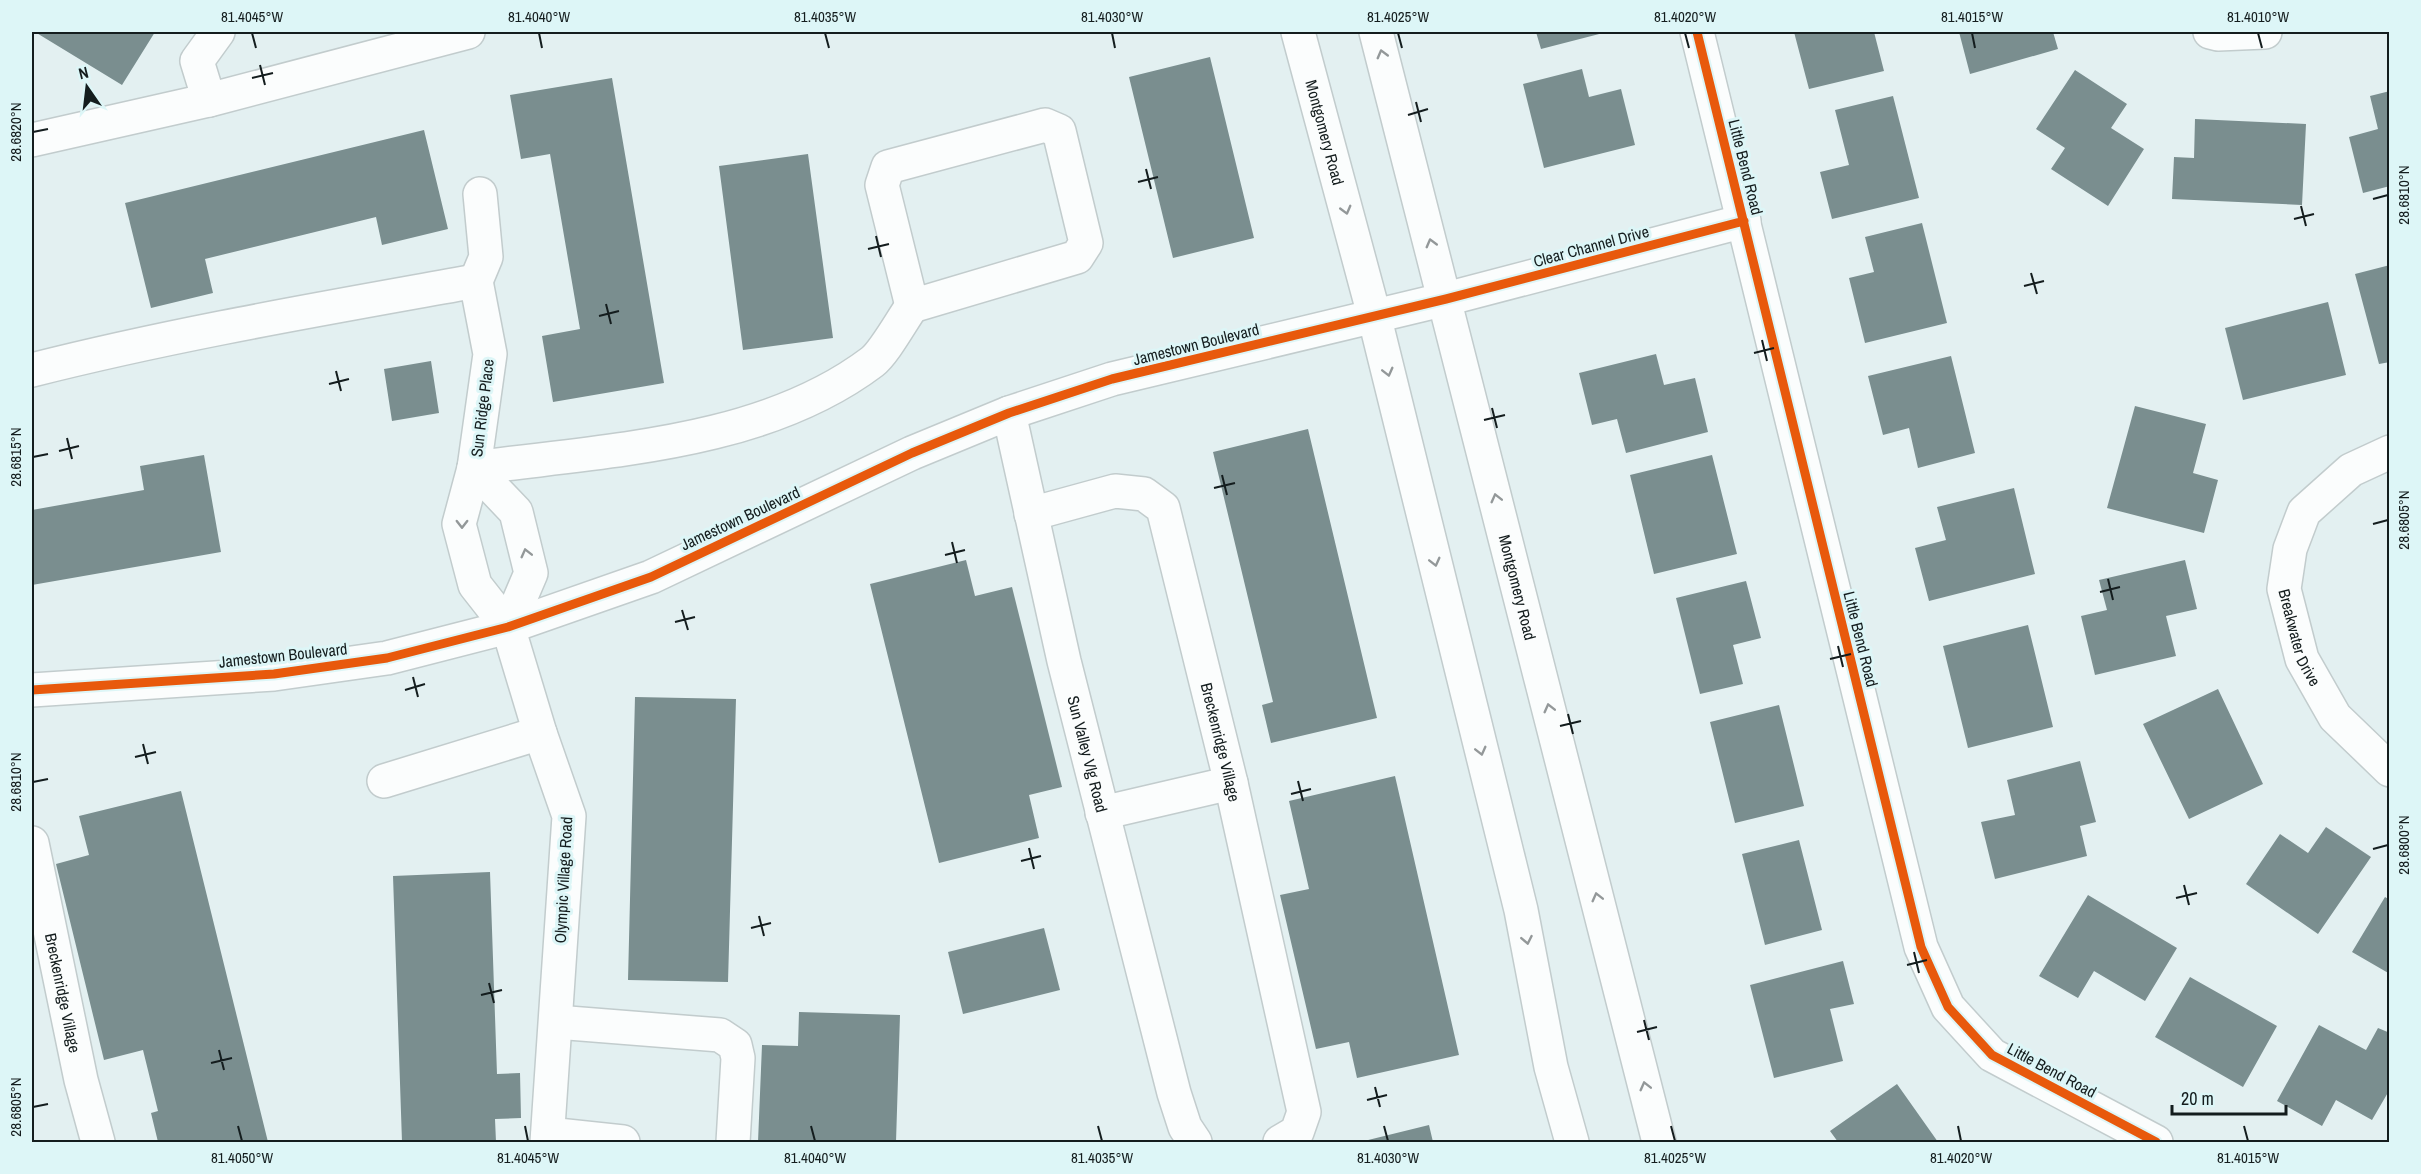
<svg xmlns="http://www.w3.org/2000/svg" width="2421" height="1174" viewBox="0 0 2421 1174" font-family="'Archivo Narrow',sans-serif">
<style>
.building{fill:#7a8e8f}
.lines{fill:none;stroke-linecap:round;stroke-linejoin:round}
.minor-casing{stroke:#c2cccd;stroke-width:36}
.major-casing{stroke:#c2cccd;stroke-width:36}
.minor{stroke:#fbfdfd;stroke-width:33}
.major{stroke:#fbfdfd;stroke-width:33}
.cycleway-casing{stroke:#ddf6f7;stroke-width:13}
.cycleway{stroke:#e8590c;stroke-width:9}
.oneway{stroke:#939899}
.ticks{fill:none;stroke:#141d1e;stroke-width:2}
.labels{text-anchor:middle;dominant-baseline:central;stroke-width:6;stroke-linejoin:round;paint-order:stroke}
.street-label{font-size:16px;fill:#141d1e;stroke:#ddf6f7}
.neatline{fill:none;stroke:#141d1e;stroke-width:2}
.ticks-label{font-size:15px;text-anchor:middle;fill:#141d1e}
</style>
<rect width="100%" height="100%" fill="#e3f0f1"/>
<path class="building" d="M35,32h120l-33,53z
M1536,32h71l-66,17z
M1794,32h80l10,39 -75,18z
M1959,32h94l5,17 -88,25z
M1210,57l44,181 -81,20 -44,-181z
M1582,69l7,28 32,-8 14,56 -91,23 -21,-84z
M2075,70l52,34 -16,24 33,21 -36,57 -57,-37 14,-21 -29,-19z
M612,78l52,305 -111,19 -11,-66 38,-7 -30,-175 -29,5 -11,-64z
M2390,91v95l-27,7 -14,-56 29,-8 -8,-33z
M1893,96l26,102 -87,21 -12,-47 29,-7 -14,-55z
M2195,119l111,5 -4,81 -130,-6 2,-42 20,1z
M424,130l24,99 -66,16 -6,-28 -171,42 8,34 -62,15 -26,-105z
M808,154l25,184 -90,12 -24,-184z
M1922,223l25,100 -82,20 -16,-65 25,-6 -9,-35z
M2390,265v97l-11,2 -24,-90z
M2328,302l18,73 -103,25 -18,-72z
M1656,354l8,31 31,-7 13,54 -82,21 -9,-34 -25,6 -13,-52z
M1951,356l24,97 -57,15 -9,-40 -26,7 -15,-59z
M431,361l8,52 -47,8 -8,-52z
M2135,406l71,18 -13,49 25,7 -14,53 -97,-25z
M1308,429l69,289 -106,25 -9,-38 11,-3 -60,-250z
M204,455l17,97 -189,33v-75l112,-20 -4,-24z
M1712,455l25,99 -83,20 -24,-99z
M2014,488l21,86 -106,27 -14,-53 31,-8 -9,-33z
M966,560l9,36 37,-9 50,200 -33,8 10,43 -100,25 -69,-279z
M2185,560l12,49 -31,7 10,40 -81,19 -14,-59 26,-6 -8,-30z
M1746,581l15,57 -28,7 10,39 -43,10 -24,-96z
M2028,625l25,102 -85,21 -25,-102z
M2218,689l45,95 -74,35 -46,-95z
M635,697l101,2 -8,283 -100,-2z
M1779,705l25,101 -69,17 -25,-101z
M2080,761l16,61 -16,4 7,30 -92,23 -14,-57 34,-7 -8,-35z
M1395,776l64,279 -102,23 -8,-36 -33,7 -36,-154 29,-6 -20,-88z
M181,791l87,351h-110l-7,-29 7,-2 -15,-61 -39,10 -48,-196 33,-9 -10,-39z
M2326,827l45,30 -53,77 -72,-50 34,-50 28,19z
M1799,840l23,90 -57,15 -23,-91z
M490,872l7,202 23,-1 1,45 -26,1 1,23h-94l-9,-266z
M2088,895l89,53 -32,53 -51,-30 -16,27 -39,-22z
M2385,897l5,3v74l-38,-22z
M1044,928l16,62 -97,24 -15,-62z
M1843,961l11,43 -24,5 13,52 -69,17 -24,-93z
M2190,977l87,49 -34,61 -88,-50z
M799,1012l101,3 -4,127h-138l4,-97 36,1z
M2319,1025l47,25 12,-22 12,5v56l-18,31 -36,-20 -14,26 -45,-25z
M1897,1084l41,58h-100l-8,-11z
M1429,1125l4,17h-73z"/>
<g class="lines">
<g class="minor-casing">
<g id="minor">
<path d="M218,32l-21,29 12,39 259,-68"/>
<path d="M1697,32l224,915 27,60 44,48 164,87"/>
<path d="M2210,32l8,2 47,-2"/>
<path d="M1045,125l14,6 27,112 -9,14 -165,49 -30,-121 6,-18z"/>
<path d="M32,140l177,-40"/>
<path d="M476,281l10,-24 -6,-63"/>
<path d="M32,370c146,-37 295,-62 444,-89l14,73 -16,114c132,-18 288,-23 398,-106 12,-9 30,-42 40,-56"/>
<path id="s1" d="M1009,413l55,248 110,432 11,34 10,15"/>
<path id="s2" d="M2390,452l-39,18 -47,42 -14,37 -6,40 18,70 33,58 55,53"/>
<path d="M474,468l-15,56 16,61 33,42 32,106 29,83 -22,326"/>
<path d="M474,468l42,44 15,61 -23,54"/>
<path id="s3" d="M1031,514l84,-23 29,3 19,14 68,275 73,329 -7,20 -17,10"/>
<path d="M32,690l242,-16 113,-16 121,-31 143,-50 261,-124 97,-40 103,-34 334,-80 298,-78"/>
<path d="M384,781l156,-48"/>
<path d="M1102,813l129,-30"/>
<path id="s4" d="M32,843l49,237 17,62"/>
<path d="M556,1022l164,13 15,10 3,13 -5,84"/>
<path d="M548,1134l75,8"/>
</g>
</g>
<g class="major-casing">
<g id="major">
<path id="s5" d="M1298,32l76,283 147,595 30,157 21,75"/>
<path id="s6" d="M1376,32l283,1110"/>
</g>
</g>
<use href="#minor" class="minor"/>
<use href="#major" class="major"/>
<g class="cycleway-casing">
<path id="cycleway" d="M1697,32l224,915 27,60 44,48 164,87
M32,690l242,-16 113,-16 121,-31 143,-50 261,-124 97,-40 103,-34 334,-80 298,-78"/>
</g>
<use href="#cycleway" class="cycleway"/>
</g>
<defs><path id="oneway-chevron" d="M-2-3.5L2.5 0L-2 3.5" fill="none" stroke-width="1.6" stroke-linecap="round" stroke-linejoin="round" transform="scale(1.5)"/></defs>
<g class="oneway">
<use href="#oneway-chevron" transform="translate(1382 54) rotate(-105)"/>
<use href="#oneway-chevron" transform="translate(1346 210) rotate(75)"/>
<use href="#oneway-chevron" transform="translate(1431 243) rotate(-105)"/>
<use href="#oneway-chevron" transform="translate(1388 372) rotate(76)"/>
<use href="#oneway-chevron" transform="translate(1496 498) rotate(-104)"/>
<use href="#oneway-chevron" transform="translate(462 524) rotate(90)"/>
<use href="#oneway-chevron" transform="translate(526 553) rotate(-104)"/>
<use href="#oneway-chevron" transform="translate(1435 562) rotate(76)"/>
<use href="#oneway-chevron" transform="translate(1549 708) rotate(-104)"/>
<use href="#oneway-chevron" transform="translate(1481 751) rotate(76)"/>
<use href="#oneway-chevron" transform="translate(1597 897) rotate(-104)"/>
<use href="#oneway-chevron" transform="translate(1527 940) rotate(79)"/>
<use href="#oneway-chevron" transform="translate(1645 1086) rotate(-104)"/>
</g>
<path class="ticks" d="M252,33l4,15M539,33l3,15M825,33l4,15M1112,33l3,15M1398,33l4,15M1685,33l4,15M1972,33l3,15M2258,33l4,15M260,65l5,20M252,78l21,-5M1416,102l5,20M1408,115l20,-6M33,132l15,-3M1146,169l5,20M1138,182l20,-5M2373,199l15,-4M2301,206l5,20M2294,219l20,-5M876,236l5,21M868,249l21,-5M2031,273l6,21M2024,286l20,-5M606,304l5,20M599,316l20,-5M1762,340l5,21M1754,353l20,-5M336,371l5,20M329,384l20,-5M1492,408l5,20M1484,420l21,-5M67,438l5,21M59,451l20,-5M33,457l15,-3M1222,475l5,20M1214,488l21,-5M2373,524l15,-4M952,542l5,21M945,555l20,-5M2108,579l5,21M2100,592l20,-5M682,610l6,20M675,622l20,-5M1838,646l5,21M1830,659l21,-5M413,677l5,20M405,690l20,-6M1568,714l5,20M1560,726l21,-5M143,744l5,20M135,757l21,-5M1298,781l5,20M33,782l15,-3M1291,794l20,-5M1029,848l5,21M2373,849l15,-4M1021,861l20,-5M2184,885l5,20M2176,898l21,-5M759,916l5,20M751,928l20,-5M1914,952l5,21M1907,965l20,-5M489,983l5,20M481,995l21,-5M1644,1020l5,20M1637,1032l20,-5M219,1050l5,20M211,1063l21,-5M1375,1087l5,20M1367,1100l20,-5M33,1107l15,-3M238,1126l4,15M525,1126l3,15M811,1126l4,15M1098,1126l4,15M1384,1126l4,15M1671,1126l4,15M1958,1126l3,15M2244,1126l4,15"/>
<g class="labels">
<g class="street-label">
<text stroke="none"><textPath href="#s5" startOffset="104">Montgomery Road</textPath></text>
<text transform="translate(1746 167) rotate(76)">Little Bend Road</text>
<text transform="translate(1591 246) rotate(-15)">Clear Channel Drive</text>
<text transform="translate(1196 344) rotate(-14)">Jamestown Boulevard</text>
<text transform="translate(482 408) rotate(-83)">Sun Ridge Place</text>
<text transform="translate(740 518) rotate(-25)">Jamestown Boulevard</text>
<text stroke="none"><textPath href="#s6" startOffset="573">Montgomery Road</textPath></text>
<text stroke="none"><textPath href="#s2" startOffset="237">Breakwater Drive</textPath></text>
<text transform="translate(1861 639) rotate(76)">Little Bend Road</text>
<text transform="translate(283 655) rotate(-6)">Jamestown Boulevard</text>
<text stroke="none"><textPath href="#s3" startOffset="381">Breckenridge Village</textPath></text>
<text stroke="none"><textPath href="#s1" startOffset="350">Sun Valley Vlg Road</textPath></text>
<text transform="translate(563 880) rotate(-87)">Olympic Village Road</text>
<text stroke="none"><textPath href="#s4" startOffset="153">Breckenridge Village</textPath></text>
<text transform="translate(2052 1070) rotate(28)">Little Bend Road</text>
</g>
</g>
<rect width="2421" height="1174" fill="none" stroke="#ddf6f7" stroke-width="66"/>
<g transform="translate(87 87) rotate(346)" stroke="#ddf6f7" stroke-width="4.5" paint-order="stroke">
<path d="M0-4.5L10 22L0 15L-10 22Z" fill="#141d1e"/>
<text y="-9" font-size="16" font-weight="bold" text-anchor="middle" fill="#141d1e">N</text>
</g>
<path d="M2172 1105v9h114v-9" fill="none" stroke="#141d1e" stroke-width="3"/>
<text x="2181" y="1105" font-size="18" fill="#141d1e" stroke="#ddf6f7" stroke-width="4.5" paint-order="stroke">20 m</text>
<rect x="33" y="33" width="2355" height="1108" class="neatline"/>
<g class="ticks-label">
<text x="252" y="22">81.4045°W</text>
<text x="539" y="22">81.4040°W</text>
<text x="825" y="22">81.4035°W</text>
<text x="1112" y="22">81.4030°W</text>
<text x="1398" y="22">81.4025°W</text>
<text x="1685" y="22">81.4020°W</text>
<text x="1972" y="22">81.4015°W</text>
<text x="2258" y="22">81.4010°W</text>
<text transform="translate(16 132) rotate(-90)" y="5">28.6820°N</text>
<text transform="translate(2404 195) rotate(-90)" y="5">28.6810°N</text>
<text transform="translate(16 457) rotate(-90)" y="5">28.6815°N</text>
<text transform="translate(2404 520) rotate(-90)" y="5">28.6805°N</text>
<text transform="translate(16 782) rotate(-90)" y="5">28.6810°N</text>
<text transform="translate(2404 845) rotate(-90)" y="5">28.6800°N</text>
<text transform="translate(16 1107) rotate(-90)" y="5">28.6805°N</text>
<text x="242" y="1163">81.4050°W</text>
<text x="528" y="1163">81.4045°W</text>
<text x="815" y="1163">81.4040°W</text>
<text x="1102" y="1163">81.4035°W</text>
<text x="1388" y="1163">81.4030°W</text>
<text x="1675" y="1163">81.4025°W</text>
<text x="1961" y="1163">81.4020°W</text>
<text x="2248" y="1163">81.4015°W</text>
</g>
</svg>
